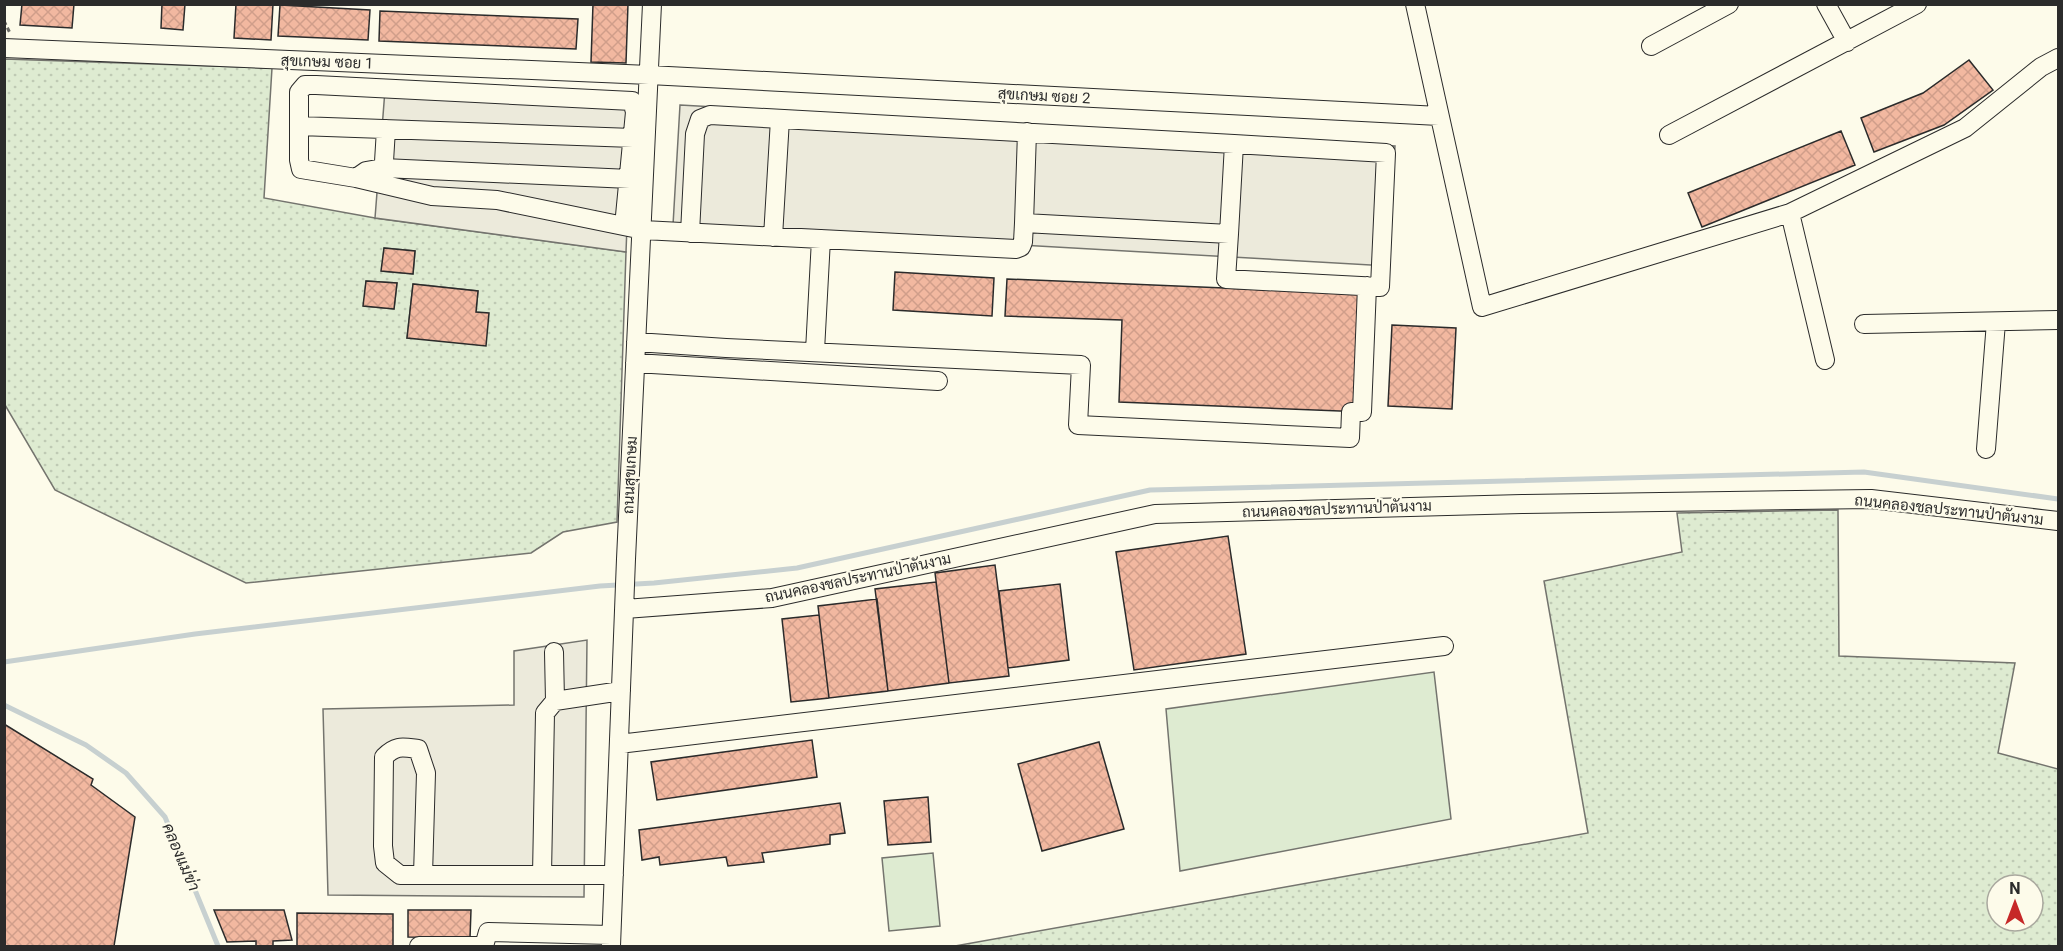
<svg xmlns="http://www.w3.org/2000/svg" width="2063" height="951" viewBox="0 0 2063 951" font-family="Roboto,Sarabun,sans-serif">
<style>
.grass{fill:url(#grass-dots);stroke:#74746e;stroke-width:1.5;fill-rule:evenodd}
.garden{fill:#deebd1;stroke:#74746e;stroke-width:1.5}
.parking{fill:#eceadb;stroke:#74746e;stroke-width:1.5}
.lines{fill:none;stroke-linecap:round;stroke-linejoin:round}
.stream{stroke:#c7d0d0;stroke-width:5}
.building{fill:url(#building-cross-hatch);stroke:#2b2b2b;stroke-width:1.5}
.minor-casing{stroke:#2b2b2b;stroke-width:20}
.path{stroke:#6a6964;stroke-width:3;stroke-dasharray:4.5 3;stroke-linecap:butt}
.minor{stroke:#fdfbea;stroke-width:18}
.labels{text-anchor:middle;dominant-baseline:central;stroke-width:4.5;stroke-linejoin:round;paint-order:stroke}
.street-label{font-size:15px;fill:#2b2b2b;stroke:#fdfbea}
.water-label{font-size:16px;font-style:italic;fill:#2b2b2b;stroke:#fdfbea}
</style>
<defs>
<pattern id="grass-dots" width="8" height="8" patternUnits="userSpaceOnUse" patternTransform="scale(1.5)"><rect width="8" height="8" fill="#deebd1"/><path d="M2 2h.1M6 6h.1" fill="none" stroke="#bfcab4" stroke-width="1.8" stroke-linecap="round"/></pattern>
<pattern id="building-cross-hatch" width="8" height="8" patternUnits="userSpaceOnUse" patternTransform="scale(1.5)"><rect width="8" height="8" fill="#f2b8a0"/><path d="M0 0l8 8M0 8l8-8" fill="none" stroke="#d09e8a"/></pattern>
</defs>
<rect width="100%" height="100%" fill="#fdfbea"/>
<path class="grass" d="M4,59l268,9 -8,130 111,20 251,34 -9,270 -54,10 -32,21 -285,30 -191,-93 -50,-85zM384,248l31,3 -2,23 -31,-3zM366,281l31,2 -3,26 -30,-3zM413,284l65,7 -2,21 13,2 -82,24z
M1838,510l1,146 176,7 -17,90 60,16v177h-1103l633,-113 -44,-252 138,-29 -5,-39zM1997,885h36v36h-36z"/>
<path class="garden" d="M1434,672l17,147 -271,52 -14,-162z
M933,853l7,73 -51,5 -7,-73z"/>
<path class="parking" d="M385,90l247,6 -6,156 -251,-34z
M680,105l715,41 -7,120 -715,-41z
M587,640l-3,257 -256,-2 -5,-186 191,-4v-54z"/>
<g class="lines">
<path class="stream" d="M4,662l191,-28 405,-48 54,-3 143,-15 353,-78 714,-18 194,27
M4,705l82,40 40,28 39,44 53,129"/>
</g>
<path class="building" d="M22,4h52l-2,24 -52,-3z
M162,4h23l-2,26 -22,-2z
M236,4h37l-2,36 -37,-2z
M593,4h35l-2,59 -35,-1z
M280,5l90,5 -2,30 -90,-4z
M380,11l198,8 -2,30 -197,-8z
M1969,60l24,30 -49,35 -70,27 -13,-34 62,-25z
M1841,131l14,34 -153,62 -14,-34z
M384,248l31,3 -2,23 -32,-3z
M895,272l99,6 -2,38 -99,-6z
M1007,279l363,15 -5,118 -246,-10 3,-82 -117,-4z
M366,281l31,2 -3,26 -31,-3z
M413,284l65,7 -2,21 13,1 -3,33 -79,-8z
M1392,325l64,3 -4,81 -64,-3z
M1228,536l18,118 -112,16 -18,-118z
M995,565l14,111 -60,7 -14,-110z
M936,582l13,101 -61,8 -13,-102z
M1060,584l9,76 -61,8 -9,-77z
M877,599l11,92 -59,7 -11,-92z
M819,615l10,83 -38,4 -9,-83z
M4,724l89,55 -2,6 44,32 -21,129h-110z
M812,740l5,37 -160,23 -6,-38z
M1099,742l25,87 -82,22 -24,-87z
M928,797l3,45 -43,3 -4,-44z
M840,803l5,30 -15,2v9l-68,9 2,9 -36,4 -2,-9 -66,8 -1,-8 -17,3 -3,-30z
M214,910h70l8,30 -19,1v5h-17v-5l-29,1z
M408,910h63l-1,28 -62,-1z
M297,913l96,1v32h-96z"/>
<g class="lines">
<g class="minor-casing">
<path id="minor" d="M1415,4l67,303 308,-94 175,-85 76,-61 17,-9
M1826,4l21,38
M1651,46l78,-42
M4,48l645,27 790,41
M299,126l334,12
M1669,135l248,-131
M356,178l10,-7 17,-3 247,11
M383,178l3,-49
M1790,213l35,147
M1024,223l3,-91
M624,226l11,-114 -3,-11 -316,-16h-11l-6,7v68l2,9 55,9 76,18 65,4 146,30 373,19 5,-2 2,-5 1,-19 205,11 5,-90 152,9 -6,134 -154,-8 3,-45
M690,233l5,-99 5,-15 10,-4 524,29
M773,237l7,-118
M1864,324l194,-4
M636,342l90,6 355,17 -3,60 272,13 1,-26h11l5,-126
M815,351l6,-112
M635,363l303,18
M1986,449l10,-127
M625,609l147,-11 383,-84 367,-10 349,-5 187,22
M554,652l1,49
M619,744l825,-98
M423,875l3,-102 -8,-24c-16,-2 -22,-4 -34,8l-1,89 2,17 15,12h214
M542,875l3,-162 10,-12 66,-10
M419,946h65l4,-14 123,3
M611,946l15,-387 26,-555"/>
</g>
<path class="path" d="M4,21l6,12"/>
<use href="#minor" class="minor"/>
</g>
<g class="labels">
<g class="street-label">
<text transform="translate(327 62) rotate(2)">สุขเกษม ซอย 1</text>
<text transform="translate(1044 96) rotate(3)">สุขเกษม ซอย 2</text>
<text transform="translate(630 475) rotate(-87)">ถนนสุขเกษม</text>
<text transform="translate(1337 509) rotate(-2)">ถนนคลองชลประทานป่าตันงาม</text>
<text transform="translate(1949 510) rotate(6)">ถนนคลองชลประทานป่าตันงาม</text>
<text transform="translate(858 578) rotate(-12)">ถนนคลองชลประทานป่าตันงาม</text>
</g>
<g class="water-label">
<text transform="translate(181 857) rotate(67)">คลองแม่ข่า</text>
</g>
</g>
<rect width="2063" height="951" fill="none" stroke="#2b2b2b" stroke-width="12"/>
<g transform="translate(2015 903)"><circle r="28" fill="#fdfbea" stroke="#a9a89e" stroke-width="1.5"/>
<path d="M0-4.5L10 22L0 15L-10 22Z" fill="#c62828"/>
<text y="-9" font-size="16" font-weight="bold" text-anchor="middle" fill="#2b2b2b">N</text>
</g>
</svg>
